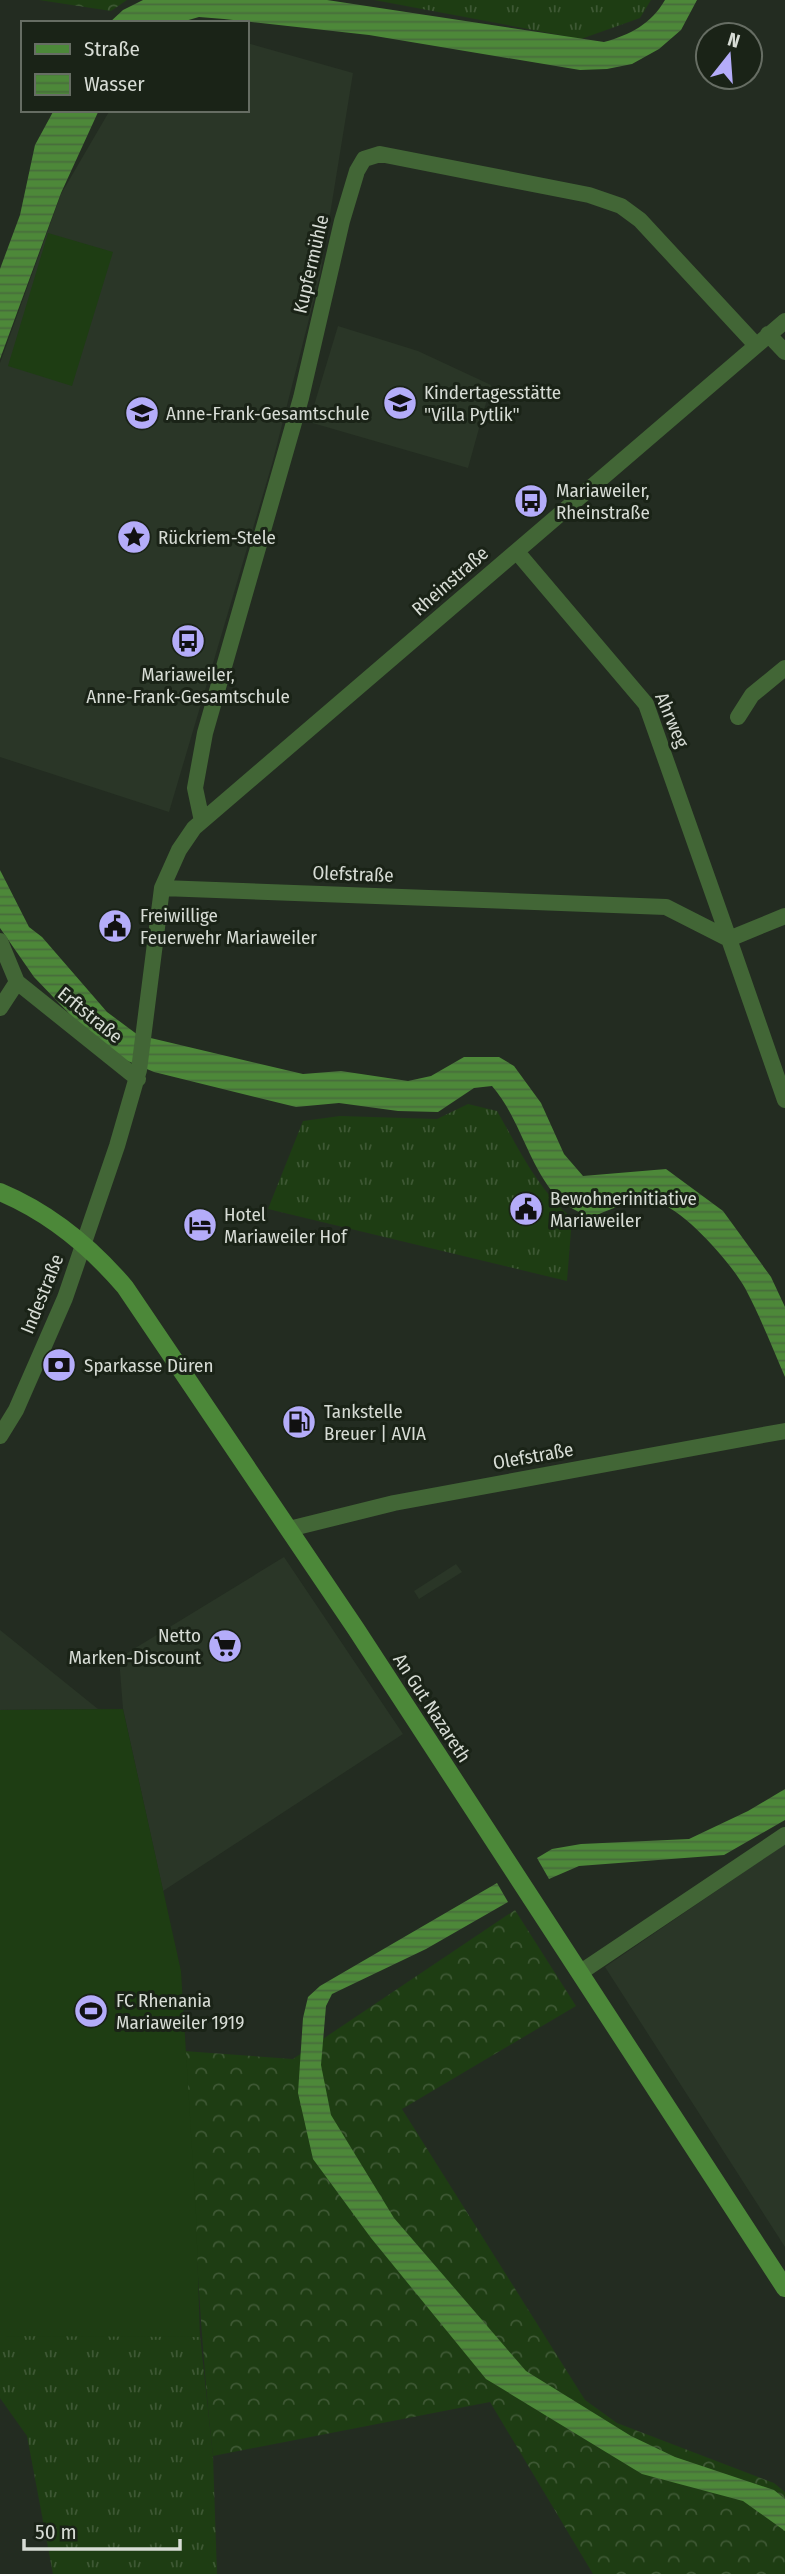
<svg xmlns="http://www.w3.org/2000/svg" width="785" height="2574" viewBox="0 0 785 2574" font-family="'Fira Sans Condensed',sans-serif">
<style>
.built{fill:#2a3627}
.grass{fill:url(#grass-tufts)}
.forest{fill:url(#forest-crowns)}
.pitch{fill:#1e3d13}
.water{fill:url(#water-rules)}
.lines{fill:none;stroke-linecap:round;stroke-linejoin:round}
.street{stroke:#426636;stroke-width:16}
.secondary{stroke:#4c8839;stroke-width:18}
.labels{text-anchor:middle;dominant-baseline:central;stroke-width:6;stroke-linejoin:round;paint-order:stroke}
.street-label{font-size:19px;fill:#d7dcd5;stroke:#1a2317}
.poi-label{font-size:19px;fill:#d7dcd5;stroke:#1a2317;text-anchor:start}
</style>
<defs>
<pattern id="grass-tufts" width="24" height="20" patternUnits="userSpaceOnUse" patternTransform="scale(1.75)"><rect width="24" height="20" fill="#1e3d13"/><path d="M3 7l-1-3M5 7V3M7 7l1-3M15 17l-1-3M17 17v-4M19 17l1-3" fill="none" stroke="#3e5834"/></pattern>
<pattern id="forest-crowns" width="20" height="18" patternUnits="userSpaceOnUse" patternTransform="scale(1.75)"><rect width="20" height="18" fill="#1e3d13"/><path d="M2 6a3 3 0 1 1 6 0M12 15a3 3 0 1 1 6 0" fill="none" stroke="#3e5834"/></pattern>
<pattern id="water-rules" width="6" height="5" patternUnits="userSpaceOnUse" patternTransform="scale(1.75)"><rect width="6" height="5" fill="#4d8839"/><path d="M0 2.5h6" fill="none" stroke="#486c3c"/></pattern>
</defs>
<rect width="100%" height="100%" fill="#232c21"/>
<path class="built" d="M247,43l106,30 -33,203 -48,188 -103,348 -169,-55v-394l61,-169 49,-84h137z
M338,326l80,25 73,34 -23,83 -159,-46z
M284,1557l119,177 -240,157 -40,-182 -4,-51z
M456,1564l6,8 -43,27 -5,-8z
M0,1630l98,79 -98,1z
M785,1844v403l-180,-280z"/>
<path class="grass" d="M374,0h277l-11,18 -59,21z
M468,1104l29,7c22,38 41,79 75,107l-5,63 -299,-72 35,-88 37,-5 97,3z
M200,2335l13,121 4,118h-164l-26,-138 -27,-38v-62z"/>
<path class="forest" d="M39,0h88l-16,11z
M515,1910l61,96 -174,103 183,291 32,23 157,60 11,9v82h-192l-103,-172 -277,54c-15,-134 -19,-270 -29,-405l109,8z"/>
<path class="pitch" d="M48,233l65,19 -41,134 -64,-20z
M123,1709l58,262 15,243 4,123 -200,-1v-626z"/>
<path class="water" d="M143,0h184l277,42c26,-7 47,-18 61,-42h32l-16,30 -22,19 -27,15 -25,5 -27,1 -211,-35 -145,-16 -25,-2 -21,6h-69l14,-13z
M54,110h45l-38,83 -61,166v-90l20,-54 15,-70z
M0,870l29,57 13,10 65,75 31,23 165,39 38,-3 67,10 23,-5 33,-19h35l15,9 27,37 23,51 19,22 83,-7 57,42 48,66 14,30v70c-13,-30 -25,-61 -40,-89 -14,-25 -61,-79 -89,-86 -23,-5 -46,8 -67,16 -9,-6 -21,-11 -29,-18 -31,-31 -39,-81 -68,-114l-18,2 -36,24 -40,-1 -59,-8 -43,4 -142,-35 -48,-20 -72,-75 -34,-49z
M785,1789v31l-61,35 -145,11 -30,13 -12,-21 15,-9 29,-5 108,-5 59,-28z
M497,1883l11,19 -82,47 -94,45 -6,12 -5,59 10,50 63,103 132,153 105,65 44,21 99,33 11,9v32l-42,-30 -101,-27 -156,-95 -115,-141 -58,-79 -15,-66 5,-75 5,-21 12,-11z"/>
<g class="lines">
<path class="street" d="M768,334l17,18
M517,552l129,152 83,235 56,-23
M738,717l14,-22 33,-27
M202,821l-7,-33 10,-55 96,-335 41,-177 15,-50 7,-12 16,-5 209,41 32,11 19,14 115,124
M162,888l504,19 63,32 56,161
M0,941l17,41 121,97
M0,1008l17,-26
M0,1436l16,-26 49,-112 52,-152 22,-76 23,-182 17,-38 15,-22 591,-507
M289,1529l105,-26 391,-72
M581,1972l204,-137"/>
<path class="secondary" d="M0,1192c50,21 90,54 125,95l231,342 429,659"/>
</g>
<defs>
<g id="school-disc" transform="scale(1.75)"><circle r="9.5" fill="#b4acf9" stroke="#1a2317"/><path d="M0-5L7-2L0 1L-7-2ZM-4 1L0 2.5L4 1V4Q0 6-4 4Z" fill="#111"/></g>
<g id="bus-disc" transform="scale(1.75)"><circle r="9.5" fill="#b4acf9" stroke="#1a2317"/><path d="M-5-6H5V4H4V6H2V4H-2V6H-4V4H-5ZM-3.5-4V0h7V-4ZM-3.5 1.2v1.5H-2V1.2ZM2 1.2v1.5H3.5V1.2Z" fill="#111"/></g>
<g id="sight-disc" transform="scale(1.75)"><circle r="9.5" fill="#b4acf9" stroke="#1a2317"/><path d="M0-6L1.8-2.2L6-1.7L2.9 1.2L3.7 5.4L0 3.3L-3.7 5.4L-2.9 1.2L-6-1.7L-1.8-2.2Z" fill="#111"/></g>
<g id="civic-disc" transform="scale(1.75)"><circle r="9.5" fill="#b4acf9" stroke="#1a2317"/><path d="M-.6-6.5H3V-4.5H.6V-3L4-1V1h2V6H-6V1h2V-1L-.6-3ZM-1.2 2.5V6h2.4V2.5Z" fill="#111"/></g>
<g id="hotel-disc" transform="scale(1.75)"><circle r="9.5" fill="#b4acf9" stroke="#1a2317"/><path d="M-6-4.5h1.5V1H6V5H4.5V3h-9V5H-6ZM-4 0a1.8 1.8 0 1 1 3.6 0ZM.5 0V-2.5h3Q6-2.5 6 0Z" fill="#111"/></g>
<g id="bank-disc" transform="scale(1.75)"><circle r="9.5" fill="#b4acf9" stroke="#1a2317"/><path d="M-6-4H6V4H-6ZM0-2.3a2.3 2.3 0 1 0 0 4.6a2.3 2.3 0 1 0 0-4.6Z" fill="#111"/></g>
<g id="fuel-disc" transform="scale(1.75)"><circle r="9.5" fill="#b4acf9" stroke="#1a2317"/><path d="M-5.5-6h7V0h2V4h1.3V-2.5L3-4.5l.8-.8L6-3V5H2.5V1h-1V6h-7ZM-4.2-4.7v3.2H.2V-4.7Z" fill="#111"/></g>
<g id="supermarket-disc" transform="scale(1.75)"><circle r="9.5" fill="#b4acf9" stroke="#1a2317"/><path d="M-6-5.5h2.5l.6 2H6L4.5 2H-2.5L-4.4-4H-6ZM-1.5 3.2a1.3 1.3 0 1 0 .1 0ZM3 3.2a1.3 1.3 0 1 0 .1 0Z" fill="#111"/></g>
<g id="stadium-disc" transform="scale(1.75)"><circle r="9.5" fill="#b4acf9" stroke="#1a2317"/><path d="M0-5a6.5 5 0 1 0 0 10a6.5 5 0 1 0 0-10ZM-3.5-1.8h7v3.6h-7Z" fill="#111"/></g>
</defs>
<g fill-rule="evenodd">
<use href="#school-disc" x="400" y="403"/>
<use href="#school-disc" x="142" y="413"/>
<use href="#bus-disc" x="531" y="501"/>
<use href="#sight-disc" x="134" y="537"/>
<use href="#bus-disc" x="188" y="641"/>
<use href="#civic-disc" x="115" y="926"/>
<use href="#civic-disc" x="526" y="1209"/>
<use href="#hotel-disc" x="200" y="1225"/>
<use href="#bank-disc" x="59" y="1365"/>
<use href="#fuel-disc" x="299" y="1422"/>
<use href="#supermarket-disc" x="225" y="1646"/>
<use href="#stadium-disc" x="91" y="2011"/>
</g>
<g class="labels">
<g class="street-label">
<text transform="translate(311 264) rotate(-77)">Kupfermühle</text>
<text transform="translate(450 581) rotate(-41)">Rheinstraße</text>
<text transform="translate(672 720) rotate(67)">Ahrweg</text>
<text transform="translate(353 874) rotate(2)">Olefstraße</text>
<text transform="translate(90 1015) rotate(39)">Erftstraße</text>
<text transform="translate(42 1294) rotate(-68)">Indestraße</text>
<text transform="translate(533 1456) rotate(-10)">Olefstraße</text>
<text transform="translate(432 1708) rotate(57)">An Gut Nazareth</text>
</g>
<g class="poi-label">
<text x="424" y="392">Kindertagesstätte<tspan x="424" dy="22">"Villa Pytlik"</tspan></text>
<text x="166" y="413">Anne-Frank-Gesamtschule</text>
<text x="556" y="490">Mariaweiler,<tspan x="556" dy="22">Rheinstraße</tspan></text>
<text x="158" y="537">Rückriem-Stele</text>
<text x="188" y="674" text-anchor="middle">Mariaweiler,<tspan x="188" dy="22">Anne-Frank-Gesamtschule</tspan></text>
<text x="140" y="915">Freiwillige<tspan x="140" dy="22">Feuerwehr Mariaweiler</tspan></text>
<text x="550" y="1198">Bewohnerinitiative<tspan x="550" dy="22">Mariaweiler</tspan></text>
<text x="224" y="1214">Hotel<tspan x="224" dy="22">Mariaweiler Hof</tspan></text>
<text x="84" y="1365">Sparkasse Düren</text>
<text x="324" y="1411">Tankstelle<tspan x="324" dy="22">Breuer | AVIA</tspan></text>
<text x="201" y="1635" text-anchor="end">Netto<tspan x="201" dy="22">Marken-Discount</tspan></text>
<text x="116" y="2000">FC Rhenania<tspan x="116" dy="22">Mariaweiler 1919</tspan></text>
</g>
</g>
<rect x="21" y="21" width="228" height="91" fill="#1a2317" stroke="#666d63" stroke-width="2"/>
<rect x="35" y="44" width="35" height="10" fill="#4c8839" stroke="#666d63" stroke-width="2"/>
<text x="84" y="56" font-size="21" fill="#d7dcd5">Straße</text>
<rect x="35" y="74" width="35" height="21" fill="url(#water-rules)" stroke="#666d63" stroke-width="2"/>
<text x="84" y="91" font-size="21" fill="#d7dcd5">Wasser</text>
<g transform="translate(729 56) rotate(17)"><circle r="33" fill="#1a2317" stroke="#666d63" stroke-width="2"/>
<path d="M0-5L12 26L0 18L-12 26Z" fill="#b4acf9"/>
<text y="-10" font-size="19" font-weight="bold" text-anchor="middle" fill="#d7dcd5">N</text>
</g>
<path d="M24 2539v10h156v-10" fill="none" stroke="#d7dcd5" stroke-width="3.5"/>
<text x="35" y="2539" font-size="21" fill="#d7dcd5" stroke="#1a2317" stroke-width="5" paint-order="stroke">50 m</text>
</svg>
